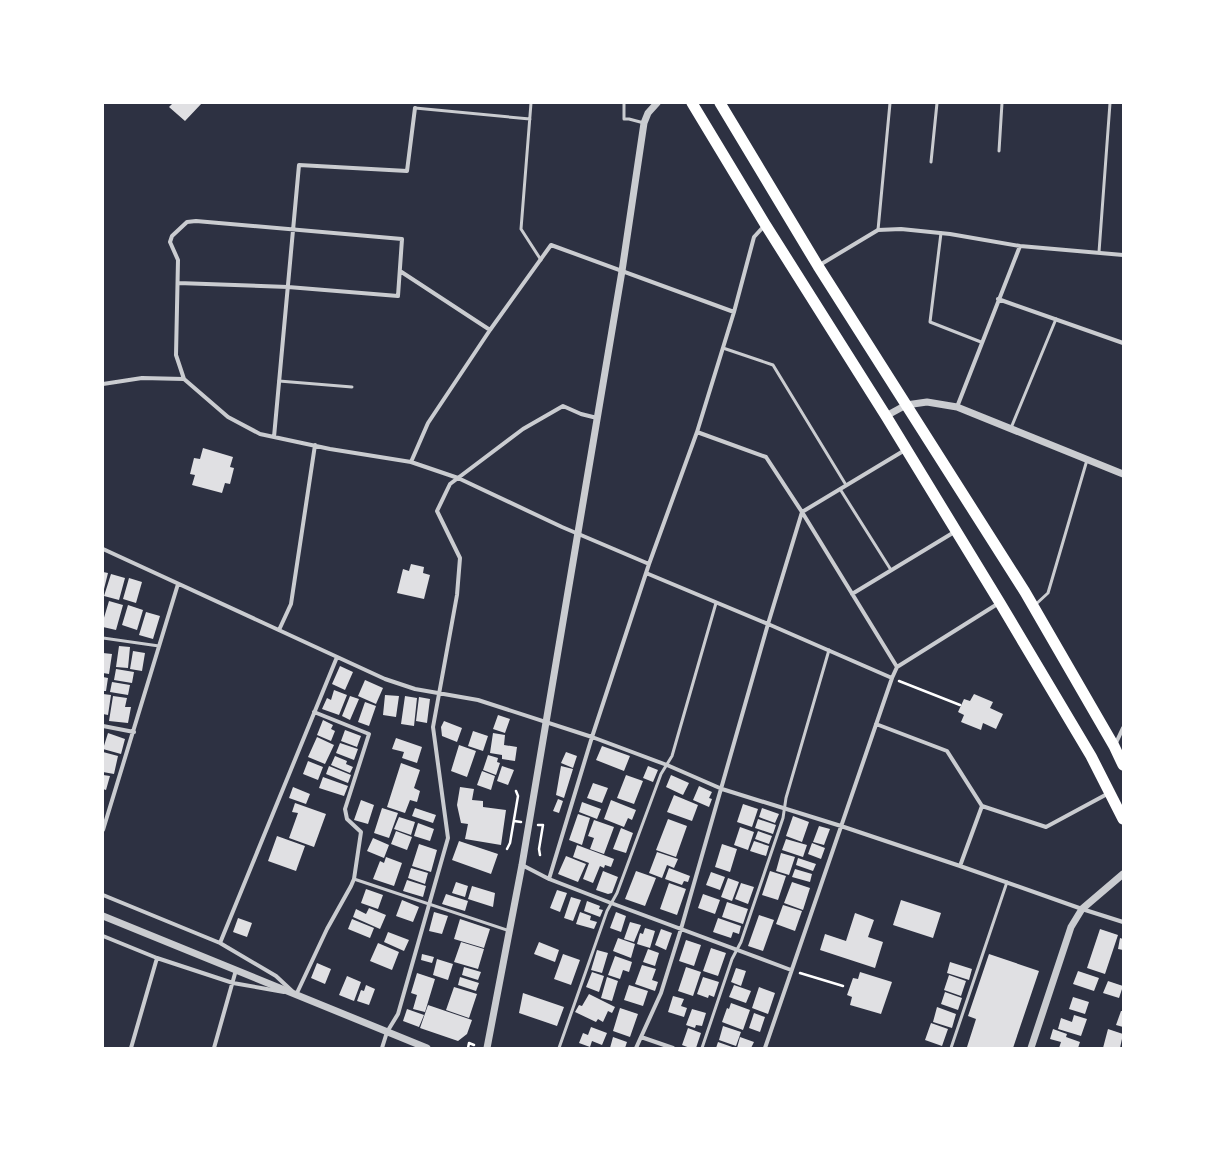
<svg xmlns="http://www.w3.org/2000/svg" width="1226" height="1151" viewBox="0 0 1226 1151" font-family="'Noto Sans',sans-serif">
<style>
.building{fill:#e0e0e3}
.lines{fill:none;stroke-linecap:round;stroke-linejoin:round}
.path{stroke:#fff;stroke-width:2.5}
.service{stroke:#caccd0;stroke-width:3}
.minor{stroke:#caccd0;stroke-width:4}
.tertiary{stroke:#caccd0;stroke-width:7}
.trunk{stroke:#fff;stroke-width:11}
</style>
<rect width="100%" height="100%" fill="#2d3142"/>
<path class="building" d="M173,103h29l-17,18 -16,-14z
M203,448l30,9 -3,10 4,1 -4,16 -5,-1 -3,10 -30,-8 3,-10 -5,-1 4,-16 6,1z
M411,564l13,3 -1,6 7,2 -6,24 -27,-6 6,-24 6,2z
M103,572l5,1 -4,16h-1z
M111,574l14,4 -6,22 -15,-4z
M129,578l13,4 -6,21 -13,-4z
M109,601l14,4 -7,25 -13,-3v-6z
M128,605l15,5 -6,20 -15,-5z
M146,612l14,4 -7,23 -14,-4z
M119,646l11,1 -2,21 -12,-1z
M133,651l12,2 -3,18 -12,-2z
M103,653l9,1 -3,20 -6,-1z
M340,666l13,6 -8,18 -13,-6z
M116,669l18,3 -2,11 -18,-3z
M103,677l5,1 -2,13h-3z
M365,680l18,8 -7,16 -18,-8z
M112,682l18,3 -2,10 -18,-3z
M334,690l13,5 -8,20 -17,-6 5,-11 4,2z
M103,694l8,1 -3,20 -5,-1z
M974,694l19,8 -3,6 13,6 -7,15 -13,-6 -2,7 -20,-8 3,-7 -6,-3 6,-13 6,2z
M385,695l14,1 -3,21 -13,-2z
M113,696l14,2 -2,9h6l-3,16 -19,-2z
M350,696l9,3 -9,21 -8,-4z
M405,696l12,2 -3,28 -13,-2z
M419,697l11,2 -3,24 -11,-2z
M365,702l11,4 -7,20 -11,-4z
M498,715l12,4 -5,14 -12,-4z
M323,720l10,5 -2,4 4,2 -4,10 -14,-6z
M444,721l18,7 -5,14 -15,-6 -1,-9z
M345,730l16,6 -4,11 -16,-6z
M473,731l15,5 -5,15 -15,-5z
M108,733l17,6 -4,15 -18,-5z
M493,733l12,2 -1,10 13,2 -2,14 -13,-2v-4l-12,-2z
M317,737l17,8 -9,19 -17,-7z
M396,738l26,9 -5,16 -15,-5 2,-6 -12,-3z
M340,743l18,6 -4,11 -18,-7z
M459,745l17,6 -9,26 -16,-6z
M602,746l28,10 -6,15 -28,-11z
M103,752l15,4 -4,18 -11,-2z
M566,752l11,4 -4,12 -12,-5z
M488,755l10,3 -1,4 3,1 -4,12 -13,-5z
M335,756l12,5 -1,3 7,3 -3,6 -19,-8z
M308,761l15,6 -5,13 -15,-6z
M401,763l19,7 -6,18 6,3 -3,11 -7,-2 -5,13 -18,-6z
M329,766l22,9 -3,8 -22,-9z
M502,766l12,4 -6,15 -11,-4z
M561,766l12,3 -9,29 -8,-3z
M648,766l10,4 -5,12 -10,-4z
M482,771l13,5 -4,14 -14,-5z
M103,775l7,1 -4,14 -3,-1z
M626,775l17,6 -9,23 -17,-6z
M671,775l18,8 -6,12 -17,-8z
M323,777l25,9 -4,10 -25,-8z
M593,783l15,5 -6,15 -15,-5z
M699,786l13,6 -3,6 3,1 -3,8 -16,-7z
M293,787l17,7 -4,10 -17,-6z
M460,787l14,2 -2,11 11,1v6l23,3 -5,35 -36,-6 3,-15 -7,-1 -4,-18z
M674,795l24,10 -6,16 -25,-9z
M558,799l5,2 -4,12 -6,-2z
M361,800l13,5 -6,19 -14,-4z
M611,800l25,10 -4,10 -4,-2 -4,9 -20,-8z
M582,802l19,7 -4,10 -18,-7z
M295,803l31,11 -12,33 -25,-9 9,-25 -6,-1z
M743,804l15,5 -6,18 -15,-5z
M382,808l16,5 -9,25 -15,-5z
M415,808l21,7 -3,8 -21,-7z
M762,808l17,6 -4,9 -16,-6z
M578,814l12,4 -8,27 -13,-5z
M793,816l16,6 -7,20 -16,-6z
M399,817l16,5 -4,13 -17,-6z
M668,819l19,7 -11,31 -20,-7z
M758,819l18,6 -3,9 -18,-6z
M594,820l20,7 -10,27 -14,-5 4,-11 -6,-2z
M418,823l16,6 -4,12 -16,-5z
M819,826l11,3 -6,16 -11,-3z
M740,827l14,5 -6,18 -14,-5z
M621,828l12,5 -7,20 -13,-4z
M396,831l16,6 -5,13 -16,-6z
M758,831l14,5 -3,8 -14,-5z
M277,836l28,10 -9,25 -28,-10z
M373,838l16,7 -5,13 -17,-7z
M786,839l21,6 -4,12 -21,-7z
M459,841l39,13 -7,20 -39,-14z
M754,841l15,5 -3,10 -16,-5z
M812,843l13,5 -4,11 -13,-5z
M419,844l18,6 -6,22 -19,-6z
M722,844l15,5 -7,23 -15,-5z
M577,845l37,14 -3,8 -6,-2 -1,3 -4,-2 -7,17 -10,-4 6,-16 -16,-6z
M657,852l21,7 -4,9 -7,-3 -5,13 -13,-5z
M781,853l14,4 -6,18 -13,-4z
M566,856l20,8 -8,18 -20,-8z
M386,857l16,6 -8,23 -21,-7 7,-18 4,2z
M798,858l18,6 -3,7 -17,-6z
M411,868l17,5 -3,11 -17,-6z
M669,868l21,8 -2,6 -4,-1 -2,4 -17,-6z
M795,869l17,5 -2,8 -18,-5z
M603,871l15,6 -6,16 -4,1 -12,-4z
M636,871l20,7 -11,28 -20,-7z
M770,871l16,5 -8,24 -16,-5z
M711,872l14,5 -5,13 -14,-5z
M728,878l11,4 -7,19 -11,-4z
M407,880l19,6 -3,11 -20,-6z
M456,882l12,4 -3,11 -13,-4z
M792,882l18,6 -7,22 -19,-7z
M669,883l17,6 -9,26 -17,-6z
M741,883l13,4 -6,17 -13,-5z
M472,886l23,7 -2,14 -25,-8z
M366,889l17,6 -5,14 -17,-6z
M557,890l10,3 -7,19 -10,-4z
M446,894l22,7 -3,10 -23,-7z
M703,894l17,6 -5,14 -17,-6z
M571,897l10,3 -8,21 -9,-3z
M402,900l17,7 -6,15 -17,-6z
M901,900l40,13 -8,25 -40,-13z
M587,901l13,5 -1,3 4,1 -3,7 -16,-6z
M727,902l21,7 -5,15 -21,-7z
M783,905l19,6 -7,20 -19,-7z
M369,908l17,7 -6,14 -27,-12 3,-8 10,5z
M434,912l14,4 -6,18 -13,-3z
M580,912l11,4 -1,4 7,2 -3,7 -18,-5z
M616,912l10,4 -5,16 -11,-4z
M855,913l19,7 -6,17 15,5 -8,26 -55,-18 5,-16 21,7z
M759,915l15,5 -11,31 -15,-5z
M238,918l14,5 -5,14 -14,-5z
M718,918l23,8 -2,8 -6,-2 -2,6 -18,-6z
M352,919l22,9 -4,10 -22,-9z
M460,919l30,10 -6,19 -30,-9z
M630,922l11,3 -7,17 -10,-3z
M645,928l10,3 -5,17 -13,-4 3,-11 3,1z
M661,929l11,4 -6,17 -11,-5z
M1100,929l18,6 -13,39 -18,-6z
M388,932l21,8 -5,11 -20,-9z
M618,938l17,6 -4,14 -18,-7z
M1120,938l3,1v11l-5,-1z
M686,940l15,5 -7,21 -15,-5z
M461,942l23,7 -6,20 -24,-7z
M539,942l20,8 -4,12 -21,-8z
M378,943l21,9 -7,18 -22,-9z
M711,948l15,5 -8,23 -15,-5z
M648,949l11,4 -4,13 -12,-4z
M597,950l11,3 -6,20 -11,-3z
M422,954l12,3 -2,6 -11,-3z
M563,954l17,6 -9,25 -17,-6z
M989,954l50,17 -26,77 -46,-1 9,-28 -8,-3z
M615,956l17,6 -3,10 -6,-2 -3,9 -12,-4z
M437,959l16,5 -5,16 -15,-5z
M950,962l22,7 -3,11 -22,-7z
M317,963l14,6 -6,15 -14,-6z
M642,965l14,4 -4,11 6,2 -3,9 -20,-7z
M464,967l17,5 -3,8 -16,-5z
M686,967l15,5 -8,24 -15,-5z
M736,968l10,3 -5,15 -10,-4z
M1078,971l21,7 -5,13 -21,-7z
M592,972l12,4 -5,16 -13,-5z
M860,972l32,10 -11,32 -31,-9 2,-8 -5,-2 6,-17 5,1z
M417,973l18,6 -10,33 -12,-3 4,-14 -6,-2z
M949,975l17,6 -5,15 -17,-6z
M347,976l14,6 -7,19 -15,-6z
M460,977l19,6 -3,8 -18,-6z
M607,977l11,4 -6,20 -11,-3z
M703,977l16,5 -5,15 -5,-2 -1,3 -11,-4z
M1108,981l15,5 -4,12 -16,-5z
M366,985l9,4 -6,16 -12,-4 4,-11 3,1z
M629,985l19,6 -5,15 -19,-6z
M734,985l17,6 -5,12 -17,-6z
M454,987l23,7 -8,24 -23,-8z
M759,987l16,6 -7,21 -16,-6z
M945,992l17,6 -4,12 -17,-6z
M523,993l41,14 -7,19 -38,-13z
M589,994l26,13 -3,6 -4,-2 -5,11 -5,-3 -2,3 -21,-10 4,-7 3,1z
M673,996l11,3 -3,7 6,2 -3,9 -16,-5z
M1073,997l16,5 -4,12 -16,-5z
M731,1003l19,7 -7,20 -21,-8 5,-14 2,1z
M428,1005l44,15 -5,14 -9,7 -38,-13z
M937,1007l19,7 -4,14 -19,-6z
M620,1008l18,6 -8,23 -17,-6z
M407,1009l17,6 -5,12 -16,-6z
M692,1009l14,4 -4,13 -6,-1 -1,3 -9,-3z
M1121,1011h2v16l-7,-2z
M754,1013l11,4 -5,15 -11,-4z
M1074,1015l13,4 -6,17 -23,-7 3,-11 11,4z
M931,1023l17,6 -6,17 -17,-6z
M723,1026l18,6 -5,14 -17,-6z
M591,1027l16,6 -5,12 -10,-4 -2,6 -11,-4 4,-10 5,2z
M688,1028l13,5 -5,15h-6l-8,-3z
M1053,1029l14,5 -1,3 14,5 -2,6h-19l2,-6 -11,-3z
M1108,1029l15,5 -3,14h-17z
M613,1037l14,5 -2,6h-15z
M740,1037l14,5 -3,6h-14z
M718,1042l17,6h-19z"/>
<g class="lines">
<path class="path" d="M899,681l61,24
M514,821l7,1
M538,825h5l-4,24 1,6
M507,849l3,-6 8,-47 -2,-5
M800,973l43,13
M468,1048l1,-5 5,2"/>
<path class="service" d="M531,103l-10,126 20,31
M624,103v16h5l15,4
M415,108l115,11
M999,151l3,-48
M931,162l6,-59
M878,230l12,-127
M941,233l-11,89 51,20
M1099,252l11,-149
M723,348l50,17 73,120
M279,381l73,6
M1011,428l45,-109
M840,489l51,81
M1035,605l13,-12 39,-133
M103,638l56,8
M354,879l156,52
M559,1048l48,-137 10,-18 44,-119 11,-18 44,-153
M702,1048l30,-89 9,-17 42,-124 3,-20 43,-148
M951,1048l56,-166"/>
<path class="minor" d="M818,266l60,-36 23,-1 49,5 70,12 103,9
M400,271l90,59
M178,283l110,4 110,9 4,-57 -206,-18 -9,1 -15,14 -2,6 8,18 -2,95 8,24
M998,299l125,44
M103,384l39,-6 42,1 44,38 32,17 70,15 81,13 47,16 104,49 87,37
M957,407l63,-161
M697,432l69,25 36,55 95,155
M274,437l25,-272 108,6 8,-63
M411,462l17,-39 62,-93 61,-85 183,67
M103,549l282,130 30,10 63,11 114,37 75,28 55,24 119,37 119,40 122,43 41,13
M646,573l122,51 124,54
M852,594l104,-63
M279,630l12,-26 24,-159
M876,724l71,27 35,55 -22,60
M103,726l31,6
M1115,745l8,-17
M982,806l64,21 63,-34
M103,830l75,-246
M522,865l27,14 62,24 180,67
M549,879l43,-142 57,-173 48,-132 37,-120 20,-75 11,-12
M103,895l117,48 56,33 16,15
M103,936l54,22 76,25 51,9
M220,943l117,-286
M296,995l31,-66 24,-43 3,-7 7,-47 -14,-13 -2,-10 24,-75 -55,-22
M641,1037l32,11
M131,1048l26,-90
M214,1048l22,-78
M382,1048l5,-16 11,-18 50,-176 -15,-111 24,-132 3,-37 -23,-47 13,-27 73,-55 40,-23 18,8 16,4
M636,1048l25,-55 20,-64 87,-305 34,-112 103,-62
M765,1048l127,-370 5,-11 102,-64"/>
<path class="tertiary" d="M886,416l20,-11 21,-3 30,5 166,67
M103,916l324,132
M487,1048l35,-183 100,-594 22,-148 4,-10 9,-10
M1031,1048l40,-121 11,-18 41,-35"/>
<path class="trunk" d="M692,103l73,121 121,192 114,187 91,153 32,63
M720,103l98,163 207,326 89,154 9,19"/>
</g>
<rect width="1226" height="1151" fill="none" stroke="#ffffff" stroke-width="208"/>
</svg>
